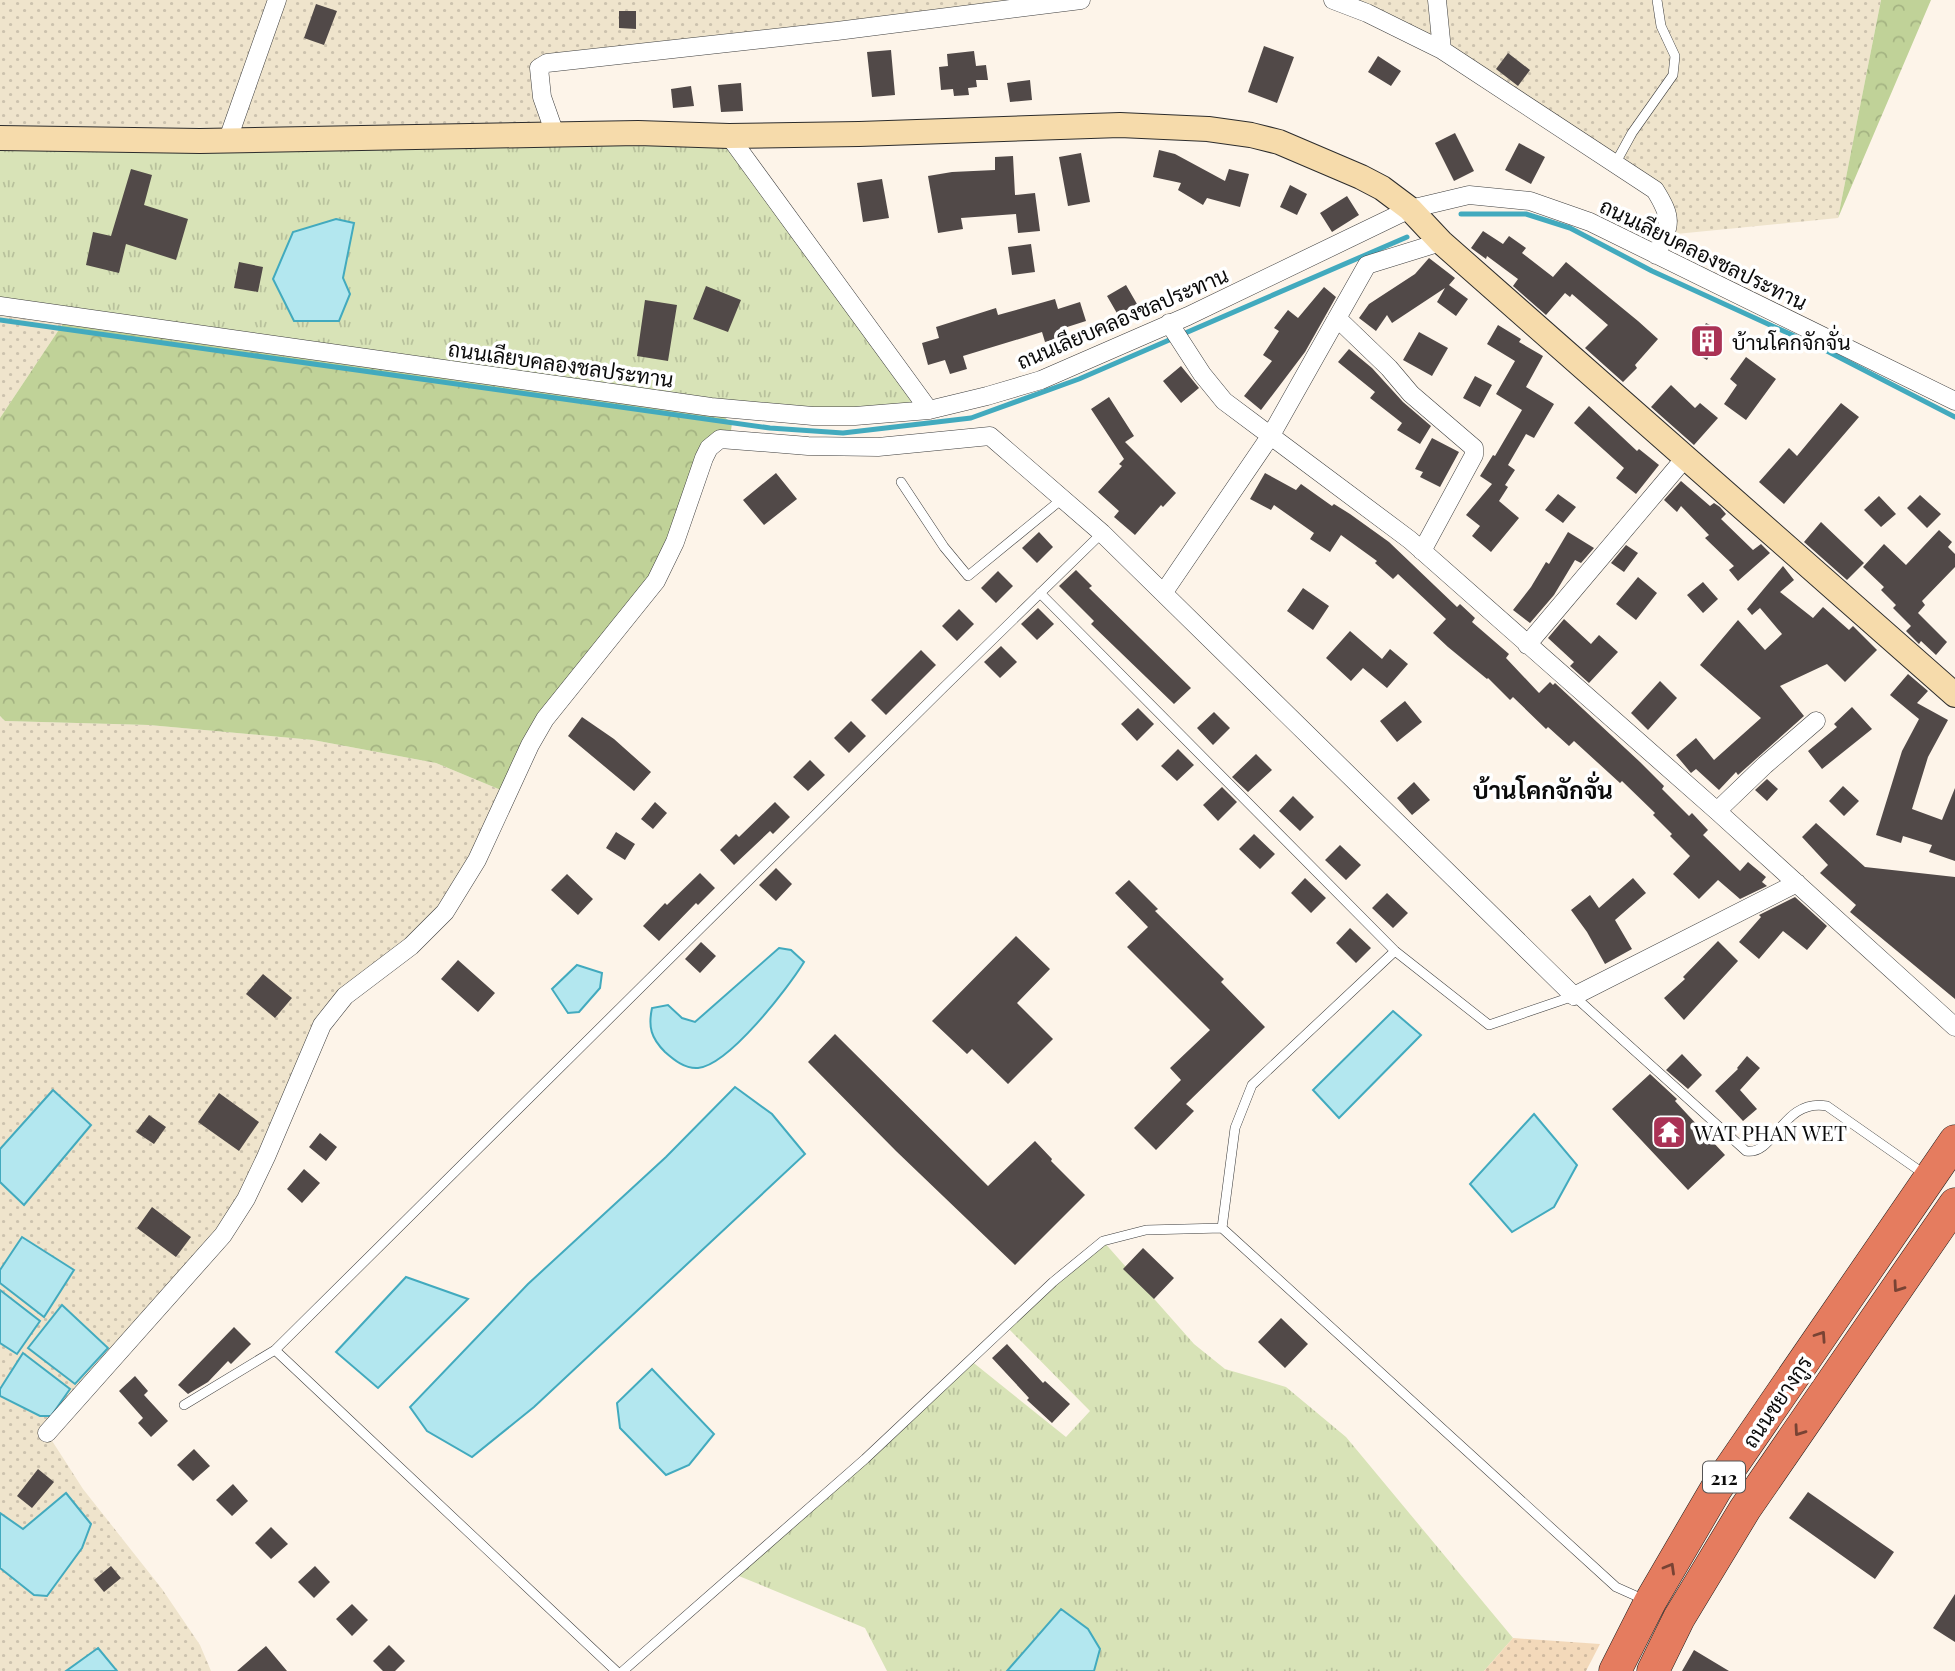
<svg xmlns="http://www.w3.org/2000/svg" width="1955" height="1671" viewBox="0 0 1955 1671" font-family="'Playfair Display',Sarabun,serif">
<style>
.farmland{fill:url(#farmland-dots)}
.grass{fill:url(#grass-tufts)}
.forest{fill:url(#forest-crowns)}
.sand{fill:url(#sand-dots)}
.water{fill:#b3e7ef;stroke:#42aabe;stroke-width:2}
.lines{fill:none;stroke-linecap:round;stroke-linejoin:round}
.stream{stroke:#42aabe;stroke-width:5}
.building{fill:#514948}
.lane-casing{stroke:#3d3d3d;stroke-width:10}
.street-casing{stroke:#3d3d3d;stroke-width:19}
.secondary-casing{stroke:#2c2c2c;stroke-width:26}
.highway-casing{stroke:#1b1b1b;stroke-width:33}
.lane{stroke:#fff;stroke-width:9}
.street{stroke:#fff;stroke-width:18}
.secondary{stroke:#f6dbab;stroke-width:24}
.highway{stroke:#e57c5f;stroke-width:32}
.oneway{stroke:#784334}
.labels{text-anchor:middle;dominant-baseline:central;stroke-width:7;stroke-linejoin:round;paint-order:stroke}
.shield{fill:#fff;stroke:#545454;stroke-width:2}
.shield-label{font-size:19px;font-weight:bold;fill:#0a0a0a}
.street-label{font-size:21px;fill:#0a0a0a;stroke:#fff}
.poi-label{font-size:21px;fill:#0a0a0a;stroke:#fff;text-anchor:start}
.quarter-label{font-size:24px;font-weight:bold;fill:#0a0a0a;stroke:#fff}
</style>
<defs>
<pattern id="farmland-dots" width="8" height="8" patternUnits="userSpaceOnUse" patternTransform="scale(1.75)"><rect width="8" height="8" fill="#efe4cc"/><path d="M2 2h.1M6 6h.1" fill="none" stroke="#ccc2ae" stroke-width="1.8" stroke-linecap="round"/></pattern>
<pattern id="grass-tufts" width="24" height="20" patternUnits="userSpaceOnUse" patternTransform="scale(1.75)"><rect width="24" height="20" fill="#d8e3b7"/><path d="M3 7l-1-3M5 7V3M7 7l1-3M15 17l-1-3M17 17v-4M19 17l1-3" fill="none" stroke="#b8c19c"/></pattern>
<pattern id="forest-crowns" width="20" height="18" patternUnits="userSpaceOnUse" patternTransform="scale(1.75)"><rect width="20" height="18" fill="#c0d298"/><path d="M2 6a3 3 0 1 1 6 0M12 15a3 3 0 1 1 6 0" fill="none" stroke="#a4b382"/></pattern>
<pattern id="sand-dots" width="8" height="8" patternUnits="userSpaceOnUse" patternTransform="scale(1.75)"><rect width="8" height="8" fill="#f3d9ba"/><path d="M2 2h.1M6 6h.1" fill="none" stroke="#cfb99f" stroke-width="1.8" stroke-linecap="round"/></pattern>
</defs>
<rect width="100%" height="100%" fill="#fdf4e9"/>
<path class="farmland" d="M0,0h1056l-516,68 15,66 -555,4z
M1333,0h548l-43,218 -172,17 -11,-45 -213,-140z
M0,307l68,9 -68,102z
M0,716l5,5 144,4 164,15 123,23 72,30 -51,103 -112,100 -99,203 -199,234 36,56 79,100 38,56 11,26h-211z"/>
<path class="grass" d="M729,136l200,274 -116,6 -813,-110v-168z
M1103,1241l91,103 31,25 61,18 60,50 167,201 -29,33h-390l6,-22 -39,-40 -54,62h-120l-22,-43 -131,-54 236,-214 96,77 24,-26 -84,-85z"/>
<path class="forest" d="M1881,0h50l-93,218z
M68,316l643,91 21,16 -2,15 -10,1 -45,103 -92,131 -75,120 -72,-30 -123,-23 -164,-15 -144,-4 -5,-5v-298z"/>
<path class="sand" d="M1513,1638l87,6 -14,27h-102z"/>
<path class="water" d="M336,219l18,4 -11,55 7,16 -11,27h-45l-21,-42 20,-47z
M779,948l12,2 13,12c-16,26 -75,103 -106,106 -13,1 -24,-8 -33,-16 -14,-14 -17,-25 -13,-44l16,-3 14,13 13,4z
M577,965l25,8 -2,15 -21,24 -11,1 -16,-24z
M1393,1011l28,24 -82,83 -26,-28z
M735,1087l37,27 33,40 -271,253 -62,50 -45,-26 -17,-24 118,-123 138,-127z
M53,1090l38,35 -67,80 -24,-23v-33z
M1534,1114l43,51 -23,42 -42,25 -42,-48z
M22,1237l52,33 -30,47 -44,-34v-13z
M406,1277l62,22 -90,89 -42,-36z
M0,1290l40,31 -23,33 -17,-11z
M62,1305l46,43 -33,36 -47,-36z
M23,1353l47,36 -19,27h-11l-40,-20v-7z
M652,1369l62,65 -25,31 -23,10 -46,-47 -3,-25z
M66,1493l25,31 -9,24 -35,48 -13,-1 -34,-27v-55l23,16z
M1061,1609l27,20 12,20 -6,22h-87z
M98,1648l19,23h-51z"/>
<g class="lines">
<path class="stream" d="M1461,214h65l44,14 82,43 171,78 132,68
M0,320l770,108 73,5 128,-15 108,-39 328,-142"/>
</g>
<path class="building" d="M316,4l21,7 -13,34 -20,-7z
M619,11h17v18l-17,-1z
M1264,46l30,11 -17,46 -29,-11z
M891,50l4,45 -23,2 -5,-45z
M974,51l2,15 10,-1 2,15h-12l1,7 -9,1 1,7 -15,1 -1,-7 -12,1 -2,-23 9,-1 -1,-12z
M1508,53l22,17 -12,16 -22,-17z
M1378,56l23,15 -10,15 -23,-14z
M1030,80l2,20 -22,2 -3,-19z
M741,83l2,28 -22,1 -3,-27z
M691,86l3,20 -21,2 -2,-19z
M1455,133l19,38 -20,10 -19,-38z
M1519,143l26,14 -14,27 -26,-14z
M1159,150l16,4 50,27 4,-12 20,5 -9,33 -33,-9 -4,7 -25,-15 3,-7 -28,-6z
M1081,153l9,49 -22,4 -9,-49z
M1013,156l2,39 20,-2 5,38 -22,2 -2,-19 -55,4 2,11 -25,4 -10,-57 24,-4 43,-2v-13z
M131,169l21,6 -8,30 44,14 -12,41 -50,-16 -7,29 -33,-8 7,-33 18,4z
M882,179l7,39 -26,4 -6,-39z
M1290,185l17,9 -10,21 -17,-8z
M1347,196l12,19 -27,17 -12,-19z
M1483,231l20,13 6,-8 17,12 -4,5 31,24 13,-15 72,59 20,18 -23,26 2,3 -14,14 -38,-34 23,-23 -36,-31 -2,3 -5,-4 -19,22 -33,-29 5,-7 -31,-23 -1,3 -15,-11z
M1031,244l4,28 -23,3 -4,-28z
M1429,258l26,20 -6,7 19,14 -12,17 -19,-14 8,-14 -53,35 -5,-8 -11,16 -17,-13 10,-14 46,-30z
M239,262l24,5 -5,25 -24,-4z
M1126,285l11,19 -19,11 -11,-19z
M706,286l35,14 -13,32 -35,-13z
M1324,287l12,10 -31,55 -44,58 -17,-14 28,-35 -9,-6 16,-24 -5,-3 14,-18 10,8z
M1055,299l3,10 22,-7 6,19 -22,7 2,8 -21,6 -3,-10 -79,24 4,13 -17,5 -5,-14 -17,5 -6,-22 17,-5 -3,-11 60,-19 2,7z
M645,300l32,5 -9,56 -31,-5z
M1706,323l16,8 -15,29 -16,-9z
M1498,325l23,14 -2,3 24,14 -17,31 28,17 -20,34 -8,-4 -18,31 7,5 -10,15 3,2 -9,14 20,17 -28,34 -19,-16 8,-10 -14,-11 26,-31 -12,-8 13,-21 2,1 27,-46 -26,-16 19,-33 -28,-17z
M1419,332l29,16 -16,28 -29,-16z
M1349,349l23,19 31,34 28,24 -11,18 -23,-14 5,-7 -32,-25 5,-6 -37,-30z
M1746,357l30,22 -30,41 -22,-16 13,-19 -7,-6z
M1181,366l18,22 -18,15 -18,-22z
M1475,376l17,9 -12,22 -17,-9z
M1671,385l24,23 5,-5 18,15 -24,27 -43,-38z
M1109,397l25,39 -9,6 51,51 -13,14 -2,-2 -26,30 -21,-18 5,-6 -21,-19 24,-26 -3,-2 5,-5 -33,-50z
M1841,403l18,14 -75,87 -25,-22 30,-34 8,8z
M1589,406l48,45 2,-2 20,16 -23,29 -20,-16 8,-10 -50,-45z
M1432,438l27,14 -19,35 -20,-10 3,-5 -8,-3z
M776,473l21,26 -33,26 -21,-25z
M1265,473l31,17 5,-6 31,22 2,-2 16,10 39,28 68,65 3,-3 15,14 -3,4 37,32 -3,4 33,35 11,-11 3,3 2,-2 85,79 24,24 -2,3 27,27 3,-3 16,17 -5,5 37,36 8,-9 18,15 -4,5 5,4 -27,13 -22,-19 -19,19 -26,-25 17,-18 -20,-20 2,-2 -19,-19 2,-2 -33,-32 -2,2 -46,-42 -5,5 -21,-19 -2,2 -33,-32 -3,3 -22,-22 -1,1 -39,-32 -15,-14 13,-14 -48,-45 -5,5 -18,-16 2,-2 -36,-26 -11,17 -20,-13 4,-6 -40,-28 -3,5 -21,-11z
M1681,481l29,25 4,-3 6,4 6,7 -5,5 32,31 8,-6 9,9 -32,28 -9,-11 5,-4 -29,-28 4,-3 -28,-29 -4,6 -13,-12z
M1558,494l18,13 -13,16 -18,-13z
M1920,495l21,19 -14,14 -20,-20z
M1879,496l17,18 -15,13 -17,-17z
M1821,522l43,41 -17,17 -43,-38z
M1939,530l13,12 -4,5 7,7v13l-33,34 3,4 -7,8 29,29 -11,13 -15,-14 -2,3 -13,-13 5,-5 -18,-18 3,-3 -15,-15 3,-3 -21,-20 21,-23 22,21z
M1039,532l14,15 -16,16 -15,-15z
M1568,532l26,16 -13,15 -6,-3 -21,35 -24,28 -17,-13 18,-23 15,-25 3,2z
M1626,545l12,8 -14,19 -13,-9z
M1783,566l11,14 -14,12 33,26 10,-11 26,23 4,-4 24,24 -32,32 -18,-18 -47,22 24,30 -66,59 -2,-3 -17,18 -23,-21 -5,4 -15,-18 20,-17 18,22 47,-42 -61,-53 38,-45 27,30 17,-16 -22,-26 -8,7 -5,-6z
M1076,570l16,16 -3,2 102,100 -17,16 -83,-80 3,-3 -35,-35z
M998,571l15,15 -17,17 -15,-15z
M1638,577l19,16 -21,27 -20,-16z
M1703,582l15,17 -15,14 -16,-18z
M1303,588l26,18 -16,24 -26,-19z
M1038,608l16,16 -17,16 -16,-16z
M959,609l15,15 -17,17 -15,-15z
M1564,619l27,25 8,-9 19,17 -29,31 -19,-17 4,-4 -26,-24z
M1350,631l32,28 8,-10 18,15 -21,24 -24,-20 -12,13 -25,-23z
M1001,646l16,16 -17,16 -16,-16z
M921,650l15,15 -50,50 -15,-15z
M1908,674l20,17 -11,12 31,17 -20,37 -16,52 30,11 13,-32v73l-26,-9 3,-7 -29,-9 -2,7 -25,-8 26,-84 17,-32 -29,-24z
M1660,681l17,17 -29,32 -17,-17z
M1405,701l17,21 -25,20 -17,-21z
M1852,707l20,22 -50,40 -14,-18 29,-24 -3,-3z
M1138,708l16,16 -17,17 -16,-17z
M1214,712l16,16 -17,17 -16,-17z
M582,717l32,22 37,33 -17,19 -66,-55z
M851,721l15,15 -17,17 -15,-15z
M1178,749l16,16 -17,16 -16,-15z
M1256,754l16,16 -24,22 -16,-15z
M810,760l15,15 -17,16 -15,-14z
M1767,779l11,10 -11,12 -12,-11z
M1414,782l16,18 -18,15 -15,-17z
M1843,786l16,15 -15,15 -15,-15z
M1222,787l15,15 -19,19 -15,-16z
M1293,796l21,21 -14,14 -21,-20z
M655,802l12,11 -14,16 -12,-10z
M775,802l15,15 -17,17 -3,-3 -36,34 -14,-15 16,-16 3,3z
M1816,823l49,44 90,10v122l-105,-87 6,-7 -36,-32 8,-8 -26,-28z
M616,832l19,12 -10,16 -19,-12z
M1254,834l21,20 -15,15 -21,-20z
M1340,845l21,20 -15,15 -21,-20z
M776,868l16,16 -16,17 -17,-16z
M700,873l15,15 -17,17 -2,-2 -37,38 -16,-15 22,-23 2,2z
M567,874l26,25 -15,16 -27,-25z
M1305,878l21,20 -15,15 -20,-20z
M1633,878l13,15 -31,27 17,29 -27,15 -18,-32 -16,-22 19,-15 9,13z
M1129,880l29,29 -3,2 69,68 -3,3 44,45 -79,77 8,7 -38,39 -22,-22 47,-48 -11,-12 40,-38 -83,-83 21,-20 -33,-34z
M1387,893l21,20 -15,15 -21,-20z
M1795,897l32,29 -20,24 -24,-19 -24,28 -20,-17 22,-25 -2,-2z
M1350,928l21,20 -15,15 -20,-20z
M1016,936l34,33 -33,34 36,36 -45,45 -36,-35 -5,5 -35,-33z
M1718,941l20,20 -54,59 -20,-22 21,-19 -2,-2z
M701,942l15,14 -16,17 -15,-14z
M458,960l37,33 -17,19 -37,-33z
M263,974l29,24 -17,20 -29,-24z
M835,1034l153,152 47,-45 17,18 -1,2 34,34 -70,70 -119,-114 -88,-89z
M1682,1054l20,21 -14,14 -22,-19z
M1747,1056l13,12 -20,22 17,19 -14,12 -28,-30 23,-22 -1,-1z
M1650,1074l27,25 -2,2 50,54 -37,35 -76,-81z
M219,1093l40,29 -20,29 -41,-29z
M149,1115l17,12 -12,17 -18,-12z
M320,1133l17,14 -11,14 -17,-14z
M304,1169l16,14 -18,20 -15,-14z
M152,1207l39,30 -15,20 -39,-29z
M1143,1248l31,30 -20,21 -31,-30z
M1281,1318l27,26 -23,24 -27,-26z
M234,1327l17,17 -20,20 -3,-3 -20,21 -20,12 -10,-9z
M1007,1344l36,39 2,-2 25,23 -18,19 -25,-23 2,-2 -37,-40z
M135,1376l13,15 -4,4 24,26 -17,16 -13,-14 5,-5 -24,-27z
M194,1449l16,17 -17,15 -16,-16z
M38,1469l16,13 -22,26 -15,-12z
M233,1484l15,17 -16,15 -16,-16z
M1808,1492l86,60 -19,27 -86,-61z
M271,1527l17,17 -17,15 -16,-16z
M111,1566l10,12 -17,14 -10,-12z
M315,1566l15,16 -16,16 -16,-16z
M1955,1594v48l-22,-14z
M352,1604l16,16 -16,16 -16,-17z
M389,1645l16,16 -10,10h-12l-10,-10z
M266,1646l21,25h-50z
M1694,1650l35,21h-47z"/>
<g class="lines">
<g class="lane-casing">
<path id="lane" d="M1615,164l17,-31 41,-58 2,-19 -14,-30 -4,-26
M901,482l43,65 24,29 94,-77
M1040,593l355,358 94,74 85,-29 172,155c29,5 36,-53 81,-45l100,70
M1222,1228l394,359 29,13
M275,1350l341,321
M184,1405l91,-55 669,-663 158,-154
M623,1671l242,-212 188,-177 50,-41 43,-11 76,-2 13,-100 17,-43 143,-134"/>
</g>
<g class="street-casing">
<path id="street" d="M1333,0l34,13 75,37 213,140c18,29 16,34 1,65
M1437,0l5,50
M555,134l-13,-37 -3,-29 8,-5 290,-32 244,-31
M729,136l200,274
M228,139l49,-139
M0,306l711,101 102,9h42l74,-6 58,-14 54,-16 147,-64 222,-107 59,-14 61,6 60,21 365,179
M1337,318l52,50 22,26 63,54v7l-52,96
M1169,323l33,51 22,27 186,139 307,271 238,216
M1164,592l107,-157 96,-170 74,-23
M1527,645l158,-187
M1717,811l48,-46 51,-44
M47,1433l176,-198 23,-36 20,-42 56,-132 23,-29 66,-50 34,-34 32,-52 53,-115 15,-26 111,-138 19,-39 29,-84 5,-10 11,-9 88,7 70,1 112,-11 112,97 472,463 223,-113"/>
</g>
<g class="secondary-casing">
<path id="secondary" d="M0,138l200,3 438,-8 91,3 130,-2 261,-9 88,4 43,6 28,7 82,35 21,11 28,21 31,33 514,453"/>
</g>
<g class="highway-casing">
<path id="highway" d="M1615,1671l35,-69 66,-113 239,-348
M1653,1671l26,-53 66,-109 210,-305"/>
</g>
<use href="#lane" class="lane"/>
<use href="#street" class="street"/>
<use href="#secondary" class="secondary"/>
<use href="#highway" class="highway"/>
</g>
<defs><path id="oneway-chevron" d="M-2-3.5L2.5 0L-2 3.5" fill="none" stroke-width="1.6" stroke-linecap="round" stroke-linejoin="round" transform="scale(1.75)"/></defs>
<g class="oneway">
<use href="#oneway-chevron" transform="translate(1898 1287) rotate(125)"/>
<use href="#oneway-chevron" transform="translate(1821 1336) rotate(-56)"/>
<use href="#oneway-chevron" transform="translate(1799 1431) rotate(125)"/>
<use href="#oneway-chevron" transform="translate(1670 1568) rotate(-60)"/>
</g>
<defs>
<g id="building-square" transform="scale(1.75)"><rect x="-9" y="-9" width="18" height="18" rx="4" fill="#aa3255" stroke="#fff"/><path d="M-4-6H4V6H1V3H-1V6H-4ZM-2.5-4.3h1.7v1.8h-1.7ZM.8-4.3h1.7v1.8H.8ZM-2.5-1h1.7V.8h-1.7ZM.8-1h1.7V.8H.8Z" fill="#fff"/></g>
<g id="temple-square" transform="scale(1.75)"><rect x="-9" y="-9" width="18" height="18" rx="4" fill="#aa3255" stroke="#fff"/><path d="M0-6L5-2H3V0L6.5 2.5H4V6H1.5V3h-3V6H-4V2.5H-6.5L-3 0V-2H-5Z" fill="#fff"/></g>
</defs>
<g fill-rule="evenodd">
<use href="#building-square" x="1707" y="341"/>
<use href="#temple-square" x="1669" y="1132"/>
</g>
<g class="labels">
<rect class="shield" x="1703" y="1461.5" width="42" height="31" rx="5"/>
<g class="shield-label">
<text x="1724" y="1477">212</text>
</g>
<g class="street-label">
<text transform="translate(1704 253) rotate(26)">ถนนเลียบคลองชลประทาน</text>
<text transform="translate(1122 317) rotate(-23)">ถนนเลียบคลองชลประทาน</text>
<text transform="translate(561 363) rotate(8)">ถนนเลียบคลองชลประทาน</text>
<text transform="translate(1776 1401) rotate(-56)">ถนนชยางกูร</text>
</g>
<g class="poi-label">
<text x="1732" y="341">บ้านโคกจักจั่น</text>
<text x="1694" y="1132">WAT PHAN WET</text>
</g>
<g class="quarter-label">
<text x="1543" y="789">บ้านโคกจักจั่น</text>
</g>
</g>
</svg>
